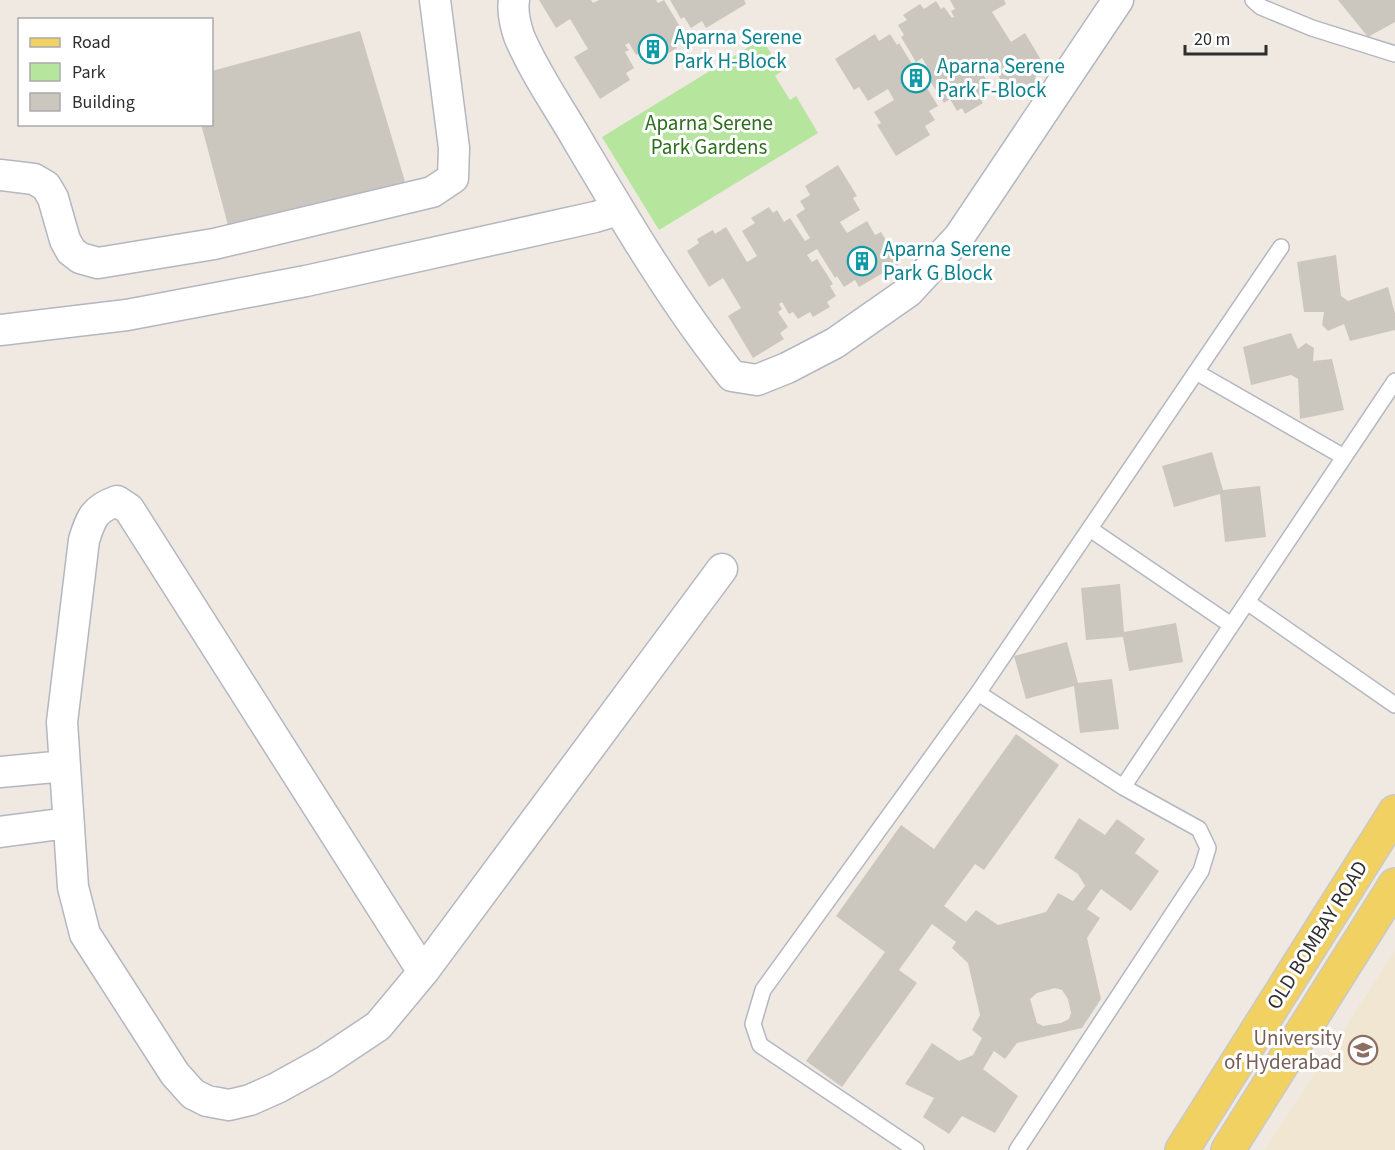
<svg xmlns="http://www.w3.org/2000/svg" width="1395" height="1150" viewBox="0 0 1395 1150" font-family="'Source Sans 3',sans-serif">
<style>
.education{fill:#f0e6d1}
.green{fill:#b6e59e}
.building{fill:#cbc7bf;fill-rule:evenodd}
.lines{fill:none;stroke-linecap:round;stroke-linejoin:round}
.service-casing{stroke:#b4b7c1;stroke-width:18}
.minor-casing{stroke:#b4b7c1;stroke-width:33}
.primary-casing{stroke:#c9c9c9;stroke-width:36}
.service{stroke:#fff;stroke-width:15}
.minor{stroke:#fff;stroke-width:30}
.primary{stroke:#f2d163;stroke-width:33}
.labels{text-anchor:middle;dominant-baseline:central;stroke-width:6;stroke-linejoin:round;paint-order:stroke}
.culture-label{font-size:21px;fill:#0d838f;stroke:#fff;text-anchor:start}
.park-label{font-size:21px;fill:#2c6e1b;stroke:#fff}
.street-label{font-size:21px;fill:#2e2e2e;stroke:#fff}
.education-label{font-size:21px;fill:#785e54;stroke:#fff;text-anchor:end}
</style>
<rect width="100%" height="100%" fill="#efe9e1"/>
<path class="education" d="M1395,951v199h-130z"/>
<path class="green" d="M762,39l20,32 -7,5 15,24 6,-4 22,37 -159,97 -57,-93z"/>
<path class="building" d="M539,0h52l2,3 6,-3h57l2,3 6,-3 15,25 -3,2 7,10 -9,5 3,6 -17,10 -3,-5 -13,7 -4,-7 -4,2 -7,-12 -4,2 4,5 -4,2 9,16 -8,5 4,7 -30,19 -26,-42 14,-8 -18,-30 -14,9z
M670,0h74l2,4 -40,24 -4,-7 -11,7 -7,-11 -3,2z
M950,0h54l2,4 -14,8 19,30 14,-9 22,37 -12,7 2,4 -16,10 -2,-5 -10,7 -22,-35 -10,6 15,26 -13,7 4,6 -18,11 -3,-6 -5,3 -7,-12 -6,4 -15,-24 -5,4 14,23 -9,5 6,9 -10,6 5,9 -34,21 -19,-31 4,-2 -7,-11 20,-12 -6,-11 -20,12 -9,-14 -5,3 -19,-31 40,-25 4,7 11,-7 7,11 2,-2 18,29 10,-6 -5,-8 -6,4 -15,-25 3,-2 -6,-10 9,-5 -4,-5 17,-11 4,5 12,-8 5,8 3,-2 8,11 2,-1 -3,-6 4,-2z
M1338,0h57v22l-27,15z
M360,31l46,154 -177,44 -28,-105h11v-53z
M838,165l19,31 -4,2 7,12 -20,12 7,11 20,-12 8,14 6,-3 19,31 -41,24 -4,-7 -11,7 -7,-11 -2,2 -18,-29 -10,6 5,7 5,-3 16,25 -3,2 6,10 -9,6 3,5 -17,10 -3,-5 -12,7 -5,-7 -4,2 -7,-12 -3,2 3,5 -4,3 10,15 -8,6 4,6 -31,19 -25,-42 13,-8 -18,-30 -14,9 -22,-36 12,-8 -2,-4 16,-9 2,4 11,-7 21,35 10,-6 -15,-25 13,-8 -4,-5 18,-11 4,6 4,-3 7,12 6,-4 15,23 5,-3 -14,-23 9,-6 -5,-8 10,-6 -5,-9z
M1336,255l5,41 7,5 40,-14 7,27v16l-45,11 -6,-17 -16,7 -6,-6 2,-13h-20l-7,-50z
M1291,333l7,16 8,-6 8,5 -1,13 19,-2 12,51 -44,9 -2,-40 -7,-4 -40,10 -8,-38z
M1212,452l11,38 37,-4 6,51 -41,5 -5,-48 -46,13 -12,-41z
M1120,584l4,48 52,-9 7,39 -54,9 -6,-34 -37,3 -5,-52z
M1067,642l11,41 34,-4 7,50 -39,4 -6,-47 -48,13 -12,-43z
M1016,734l43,31 -75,105 -9,-6 -31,42 22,16 10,-12 22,15 48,-13 12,-19 15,8 12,-15 -7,-12 -24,-16 25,-40 26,17 12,-16 28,20 -10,14 24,18 -28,40 -30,-22 -14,20 13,9 -13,20 14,61 -19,29 -65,15 -12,16 -11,-8 -11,18 35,27 -23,37 -33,-17 -13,18 -26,-17 11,-19 -29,-14 27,-41 27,18 14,-6 9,-17 -10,-8 8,-15 -12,-52 -16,-15 4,-6 -24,-18 -33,46 18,13 -75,104 -36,-26 79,-109 -49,-36 65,-91 33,24zM1055,988l7,2 6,9 3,14 -2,6 -8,4 -18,3 -6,-3 -7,-24 7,-6z"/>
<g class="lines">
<g class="service-casing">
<path id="service" d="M1253,0l8,7 51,21 83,26
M1196,372l148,85
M1090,529l141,96
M1247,602l148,103
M978,693l145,94 76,42 9,19 -7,23 -184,279
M1123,787l272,-406
M916,1150l-156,-105 -7,-21 10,-34 215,-297 303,-446"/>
</g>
<g class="minor-casing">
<path id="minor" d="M514,0c-2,12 1,24 5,36 15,36 39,70 58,103 48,81 96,163 155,237l25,4 30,-12 48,-25 73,-51 51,-55 159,-237
M0,175l34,4 12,7 7,12 12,42 6,11 9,7 18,5 116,-19 218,-52 21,-14 1,-30 -19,-148
M0,330l127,-15 179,-34 289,-64 23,-7
M0,772l65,-6
M0,832l68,-9
M423,972l-294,-463 -12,-8c-23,8 -26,17 -33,39l-22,182 11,165 12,47 90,140 18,20 14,7 22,4 21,-5 27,-12 47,-26 54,-36 45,-54 299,-403"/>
</g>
<g class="primary-casing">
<path id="primary" d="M1182,1150l213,-338
M1228,1150l167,-265"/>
</g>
<use href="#service" class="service"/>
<use href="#minor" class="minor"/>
<use href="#primary" class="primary"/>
</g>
<defs>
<g id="building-ring" transform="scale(1.5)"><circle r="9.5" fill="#fff" stroke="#0f9aa8" stroke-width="1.5"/><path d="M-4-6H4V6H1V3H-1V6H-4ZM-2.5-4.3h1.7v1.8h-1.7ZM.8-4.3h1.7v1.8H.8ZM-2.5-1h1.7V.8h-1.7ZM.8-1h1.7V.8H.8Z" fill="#0f9aa8"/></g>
<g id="university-ring" transform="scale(1.5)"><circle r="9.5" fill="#fff" stroke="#8d6e63" stroke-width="1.5"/><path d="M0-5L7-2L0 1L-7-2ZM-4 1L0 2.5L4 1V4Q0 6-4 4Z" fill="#8d6e63"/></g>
</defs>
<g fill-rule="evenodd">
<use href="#building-ring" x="653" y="49"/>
<use href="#building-ring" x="916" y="78"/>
<use href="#building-ring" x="862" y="261"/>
<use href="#university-ring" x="1363" y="1050"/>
</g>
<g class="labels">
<g class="culture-label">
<text x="674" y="37">Aparna Serene<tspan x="674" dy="24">Park H-Block</tspan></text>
<text x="937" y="66">Aparna Serene<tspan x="937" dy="24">Park F-Block</tspan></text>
<text x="883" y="249">Aparna Serene<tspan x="883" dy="24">Park G Block</tspan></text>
</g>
<g class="park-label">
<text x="709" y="123">Aparna Serene<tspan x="709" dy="24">Park Gardens</tspan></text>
</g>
<g class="street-label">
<text transform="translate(1317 935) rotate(-58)">OLD BOMBAY ROAD</text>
</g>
<g class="education-label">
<text x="1342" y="1038">University<tspan x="1342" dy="24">of Hyderabad</tspan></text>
</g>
</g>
<rect x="18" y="18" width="195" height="108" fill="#ffffff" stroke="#ababab" stroke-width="1.5"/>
<rect x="30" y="38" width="30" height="9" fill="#f2d163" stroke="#ababab" stroke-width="1.5"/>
<text x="72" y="48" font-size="18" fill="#2e2e2e">Road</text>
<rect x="30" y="63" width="30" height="18" fill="#b6e59e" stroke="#ababab" stroke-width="1.5"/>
<text x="72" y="78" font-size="18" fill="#2e2e2e">Park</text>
<rect x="30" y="93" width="30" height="18" fill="#cbc7bf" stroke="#ababab" stroke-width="1.5"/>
<text x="72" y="108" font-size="18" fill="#2e2e2e">Building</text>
<path d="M1185 45v9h81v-9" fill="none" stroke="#2e2e2e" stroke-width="3"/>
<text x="1194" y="45" font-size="18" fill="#2e2e2e" stroke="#ffffff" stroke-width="4.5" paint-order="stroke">20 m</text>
</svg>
